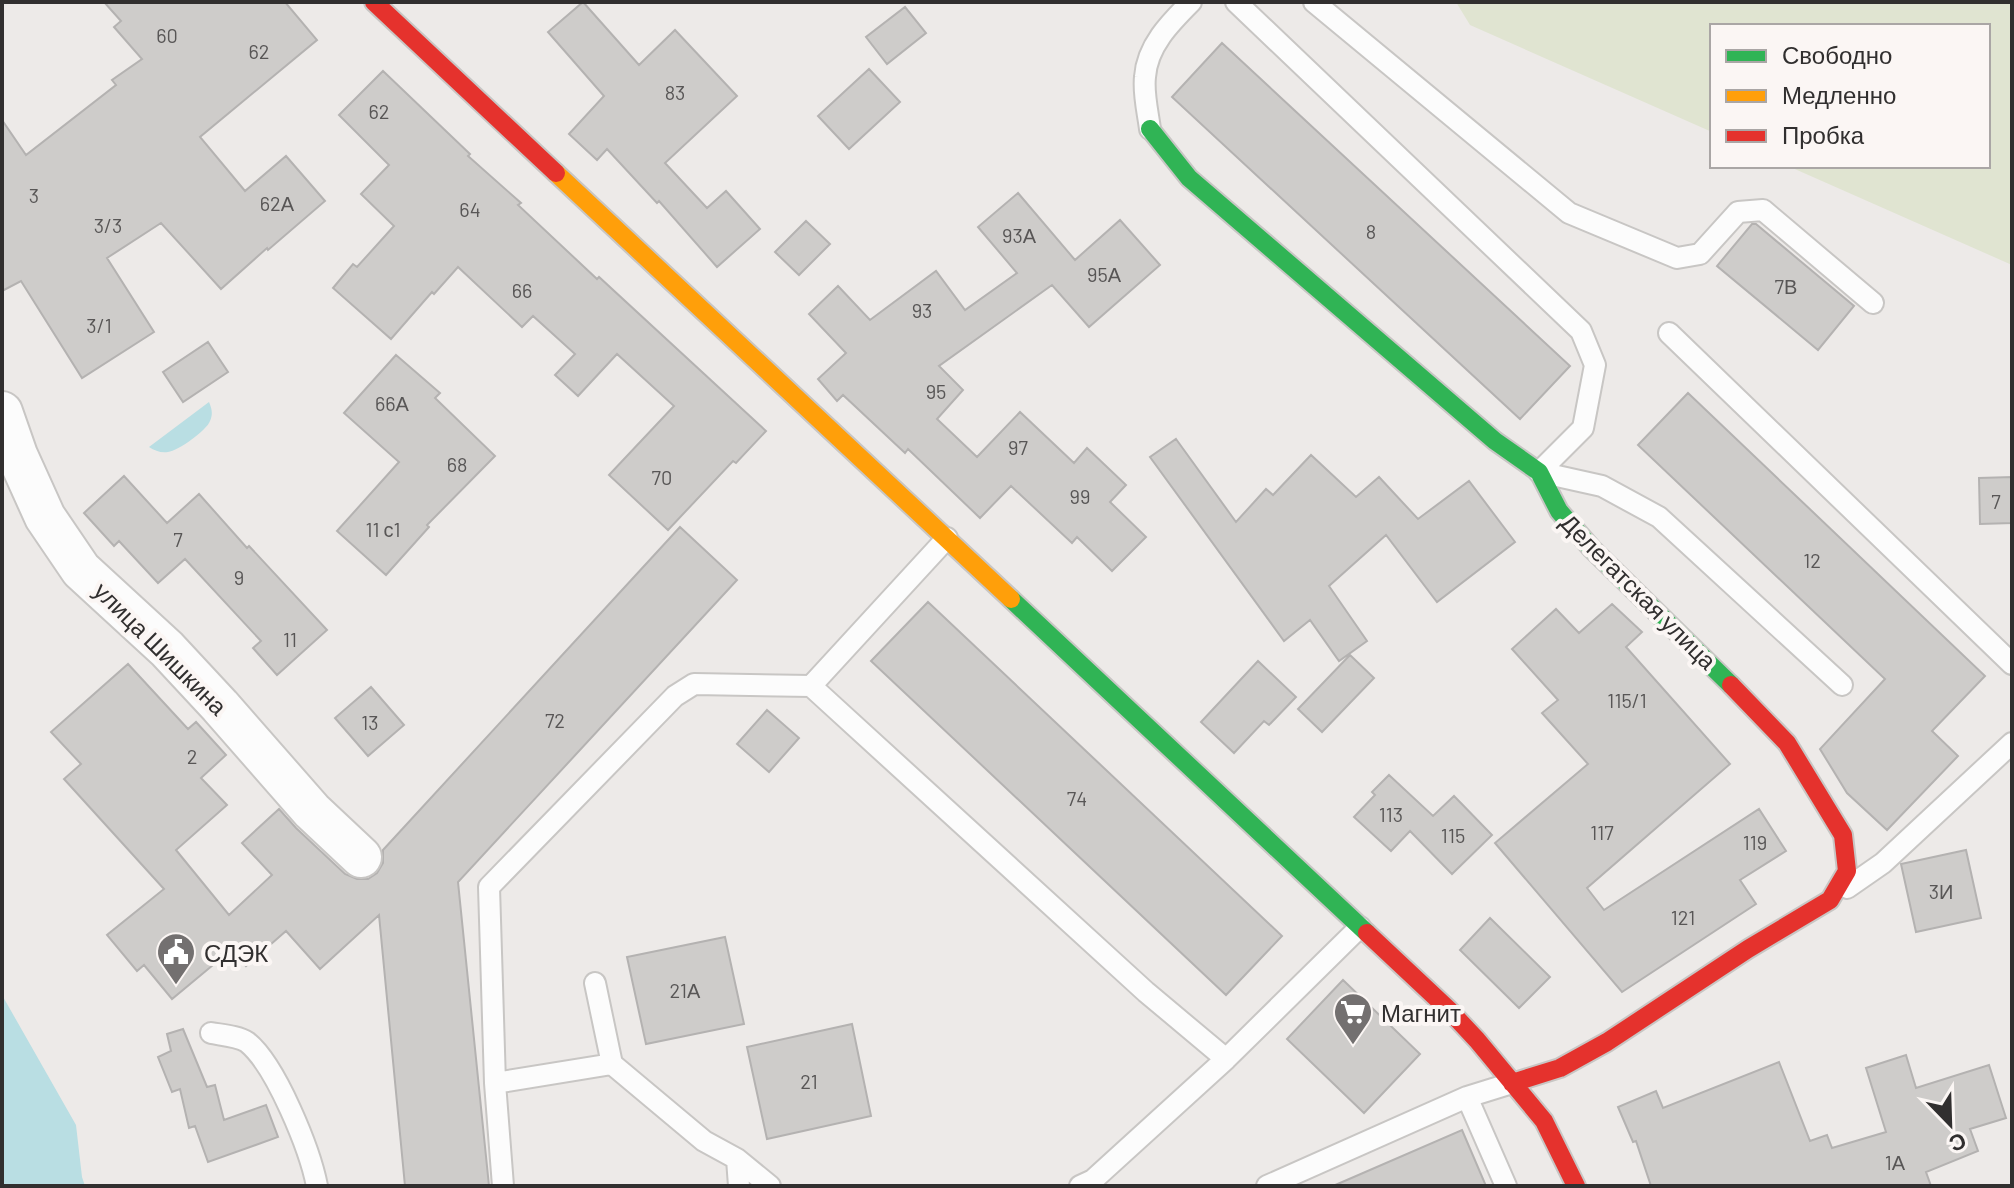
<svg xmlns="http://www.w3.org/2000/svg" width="2014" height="1188" viewBox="0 0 2014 1188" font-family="Barlow,sans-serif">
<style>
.green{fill:#e0e4d1}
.water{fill:#b9dee3}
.building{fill:#ceccca;stroke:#b4b2b1;stroke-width:2}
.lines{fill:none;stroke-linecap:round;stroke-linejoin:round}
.lane-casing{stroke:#c8c6c4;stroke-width:24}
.street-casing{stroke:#c8c6c4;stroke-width:44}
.fast-casing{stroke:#c8c6c4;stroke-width:22}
.slow-casing{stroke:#c8c6c4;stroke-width:22}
.jam-casing{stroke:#c8c6c4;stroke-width:22}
.lane{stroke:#fcfcfc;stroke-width:20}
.street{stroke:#fcfcfc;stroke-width:40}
.fast{stroke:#30b455;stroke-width:18}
.slow{stroke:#ff9f0a;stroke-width:18}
.jam{stroke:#e5322d;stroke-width:18}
.labels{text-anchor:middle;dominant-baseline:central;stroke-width:8;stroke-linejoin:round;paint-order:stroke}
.number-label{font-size:20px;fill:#585656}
.street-label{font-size:24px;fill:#312f2f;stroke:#fbf6f4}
.poi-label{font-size:24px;fill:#312f2f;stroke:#fbf6f4;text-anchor:start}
</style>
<rect width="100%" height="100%" fill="#edeae8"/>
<path class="green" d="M1456,2h556v263l-224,-99h200v-140h-276v106l-242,-107z"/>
<path class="water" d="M209,402c3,7 4,12 1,19 -3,9 -32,30 -42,31 -7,1 -13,-1 -19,-5z
M2,995l74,130 6,52 3,9h-83z"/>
<path class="building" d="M104,2h181l32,38 -117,97 45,54 41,-35 39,45 -57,49 -1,-2 -46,41 -60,-66 -54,35 47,74 -72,46 -61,-97 -19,10v-171l24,35 90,-70 -4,-5 30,-21 -28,-32 7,-6z
M583,2l56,63 36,-35 62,66 -72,67 42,45 19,-17 34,38 -43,38 -58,-66 -2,2 -50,-54 -10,11 -28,-26 35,-38 -56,-64z
M905,7l21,26 -39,31 -21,-27z
M1222,43l348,323 -50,53 -348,-322z
M869,69l31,33 -51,47 -31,-33z
M383,71l87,83 -2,2 53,47 -3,2 79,74 2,-2 167,154 -30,32 -3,-2 -65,69 -59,-55 65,-69 -57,-52 -39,42 -23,-21 20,-21 -42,-38 -11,11 -64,-60 -24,27 -2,-2 -41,47 -58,-51 20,-24 4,3 37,-41 -33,-32 28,-29 -50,-50z
M1018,193l57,67 45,-40 40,45 -71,62 -37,-42 -113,81 24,24 -26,29 40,38 43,-45 54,51 13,-15 39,37 -16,17 36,35 -34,34 -35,-34 -5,6 -61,-57 -31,32 -72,-69 -3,4 -62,-58 -6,6 -19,-22 28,-26 -37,-39 29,-28 32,34 66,-49 29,39 52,-37 -39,-46z
M806,221l24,23 -31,31 -24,-23z
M1752,224h4l98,82 -36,44 -101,-84z
M208,342l20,30 -45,30 -20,-30z
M396,355l44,38 -5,5 60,58 -68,69 2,2 -43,48 -49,-44 62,-69 -55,-49z
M1688,393l297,283 -53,55 26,25 -71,74 -40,-37 -27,-44 65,-70 -247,-234z
M1176,439l60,83 30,-33 7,6 38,-40 45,42 23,-20 39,42 51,-38 46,61 -78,60 -51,-67 -57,51 38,55 -28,20 -29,-41 -26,21 -134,-184z
M124,476l43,47 32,-29 48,54 2,-2 78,84 -50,45 -24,-27 8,-7 -76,-82 -27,24 -39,-42 -5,5 -30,-33z
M2012,477v46l-32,1 -1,-46z
M680,527l57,53 -279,302 31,304h-84l-26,-271 -59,54 -34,-38 -40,35 -15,-16 -59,49 -28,-34 -7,6 -30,-36 57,-46 -100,-110 17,-15 -30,-32 77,-68 60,65 8,-7 30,33 -25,23 26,27 -51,45 53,65 43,-40 -30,-32 37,-34 17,19 49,46 12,5h11l9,-6 6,-10v-13z
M928,602l354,334 -56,59 -355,-334z
M1612,604l30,28 -16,15 104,117 -143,124 17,22 155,-101 27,42 -46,29 16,24 -134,88 -127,-149 93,-79 -46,-51 16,-13 -46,-51 44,-40 23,24z
M1350,655l24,23 -52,54 -24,-23z
M1258,661l38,36 -27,28 -5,-4 -30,32 -33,-31z
M371,687l33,38 -36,31 -33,-38z
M767,710l32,28 -30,34 -32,-28z
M1389,775l44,41 21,-20 38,39 -40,39 -42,-43 -19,20 -37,-34 21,-22 -3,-3z
M1966,850l15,68 -65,14 -15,-68z
M1490,918l60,59 -31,31 -59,-58z
M725,937l19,87 -98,20 -19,-87z
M1343,980l77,74 -56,59 -77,-74z
M852,1024l19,92 -104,23 -20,-92z
M183,1029l24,58 8,-2 9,35 42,-15 12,32 -70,25 -13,-36 -6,2 -9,-39 -8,3 -14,-35 13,-6 -4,-17z
M1906,1055l10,33 73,-23 17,53 -36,11 8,22 -52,21 5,14h-280l-15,-45 -3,1 -15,-35 38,-16 7,17 116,-46 31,79 17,-6 5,13 54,-16 -20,-64z
M1462,1130l24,56h-153z"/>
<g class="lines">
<g class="lane-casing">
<path id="lane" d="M1236,2l345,329 14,34 -12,63 -44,44 63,14 57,31 183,168
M1314,2l255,211 108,45 23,-4 38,-42 25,-2 110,93
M1150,129c-2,-16 -7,-36 -5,-52 2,-31 25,-54 46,-75
M1669,333l343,331
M947,538l-136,148 335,306 80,67 134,-132
M1847,888l36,-25 129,-120
M595,983l17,81 92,77 33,18 33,27
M211,1033c11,2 27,3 36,9 29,23 63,108 70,144
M495,1083l117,-19
M737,1159l2,27
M503,1186l-8,-103 -6,-196 186,-191 19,-12 117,2
M1080,1186l13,-6 133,-121
M1267,1186l200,-89
M1506,1186l-39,-89 45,-14"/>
</g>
<g class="street-casing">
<path id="street" d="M2,412l15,43 28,62 36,53 86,79 53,57 92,105 49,46"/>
</g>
<g class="fast-casing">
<path id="fast" d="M1150,129l39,49 306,263 44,31 20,39 33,38 139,136
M1011,599l356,334"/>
</g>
<g class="slow-casing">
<path id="slow" d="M556,173l455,426"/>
</g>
<g class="jam-casing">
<path id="jam" d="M374,2l182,171
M1367,933l81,76 29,31 67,81 32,65
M1512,1083l48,-15 47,-26 141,-93 82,-49 17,-29 -4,-36 -56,-92 -56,-58"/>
</g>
<use href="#lane" class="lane"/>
<use href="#street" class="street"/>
<use href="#fast" class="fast"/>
<use href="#slow" class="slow"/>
<use href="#jam" class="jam"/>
</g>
<defs>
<g id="civic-pin" transform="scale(2)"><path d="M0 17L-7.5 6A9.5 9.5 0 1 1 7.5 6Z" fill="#737070" stroke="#fbf6f4"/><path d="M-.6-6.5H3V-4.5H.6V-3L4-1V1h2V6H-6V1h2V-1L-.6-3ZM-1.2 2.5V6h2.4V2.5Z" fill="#fff"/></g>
<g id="supermarket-pin" transform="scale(2)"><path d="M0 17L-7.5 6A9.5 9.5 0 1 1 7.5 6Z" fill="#737070" stroke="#fbf6f4"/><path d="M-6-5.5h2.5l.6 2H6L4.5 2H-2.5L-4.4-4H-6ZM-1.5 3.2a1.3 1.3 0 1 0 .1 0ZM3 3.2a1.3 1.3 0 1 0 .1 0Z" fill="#fff"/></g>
</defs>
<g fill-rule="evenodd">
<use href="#civic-pin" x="176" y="952"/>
<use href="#supermarket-pin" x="1353" y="1012"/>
</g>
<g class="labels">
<g class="number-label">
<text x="167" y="35">60</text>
<text x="259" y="51">62</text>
<text x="675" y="92">83</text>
<text x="379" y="111">62</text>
<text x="34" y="195">3</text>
<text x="277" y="203">62А</text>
<text x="470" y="209">64</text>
<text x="108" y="225">3/3</text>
<text x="1371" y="231">8</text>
<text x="1019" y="235">93А</text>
<text x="1104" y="274">95А</text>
<text x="1786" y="286">7В</text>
<text x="522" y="290">66</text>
<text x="922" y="310">93</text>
<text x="99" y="325">3/1</text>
<text x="936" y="391">95</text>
<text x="392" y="403">66А</text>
<text x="1018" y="447">97</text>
<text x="457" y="464">68</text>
<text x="662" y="477">70</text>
<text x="1080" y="496">99</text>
<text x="1996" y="501">7</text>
<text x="383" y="529">11 с1</text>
<text x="178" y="539">7</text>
<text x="1812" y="560">12</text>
<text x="239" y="577">9</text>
<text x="290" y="639">11</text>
<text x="1627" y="700">115/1</text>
<text x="555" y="720">72</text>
<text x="370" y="722">13</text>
<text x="192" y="756">2</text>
<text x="1077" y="798">74</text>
<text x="1391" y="814">113</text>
<text x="1602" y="832">117</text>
<text x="1453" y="835">115</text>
<text x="1755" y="842">119</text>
<text x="1941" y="891">3И</text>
<text x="1683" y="917">121</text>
<text x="685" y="990">21А</text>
<text x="809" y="1081">21</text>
<text x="1895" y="1162">1А</text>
</g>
<g class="street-label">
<text transform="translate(1639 591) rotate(45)">Делегатская улица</text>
<text transform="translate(161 648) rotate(45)">улица Шишкина</text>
</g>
<g class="poi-label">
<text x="204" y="952">СДЭК</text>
<text x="1381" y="1012">Магнит</text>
</g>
</g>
<rect width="2014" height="1188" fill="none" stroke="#312f2f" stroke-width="8"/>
<rect x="1710" y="24" width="280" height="144" fill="#fbf6f4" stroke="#aaa6a5" stroke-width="2"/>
<rect x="1726" y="50" width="40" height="12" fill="#30b455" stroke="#aaa6a5" stroke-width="2"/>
<text x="1782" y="64" font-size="24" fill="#312f2f">Свободно</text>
<rect x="1726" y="90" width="40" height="12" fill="#ff9f0a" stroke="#aaa6a5" stroke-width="2"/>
<text x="1782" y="104" font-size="24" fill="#312f2f">Медленно</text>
<rect x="1726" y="130" width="40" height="12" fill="#e5322d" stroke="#aaa6a5" stroke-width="2"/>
<text x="1782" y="144" font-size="24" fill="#312f2f">Пробка</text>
<g transform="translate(1950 1124) rotate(157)" stroke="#fbf6f4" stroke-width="6" paint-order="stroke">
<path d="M0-6L14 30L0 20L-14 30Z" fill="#312f2f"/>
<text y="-12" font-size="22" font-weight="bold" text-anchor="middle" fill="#312f2f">С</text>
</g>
</svg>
